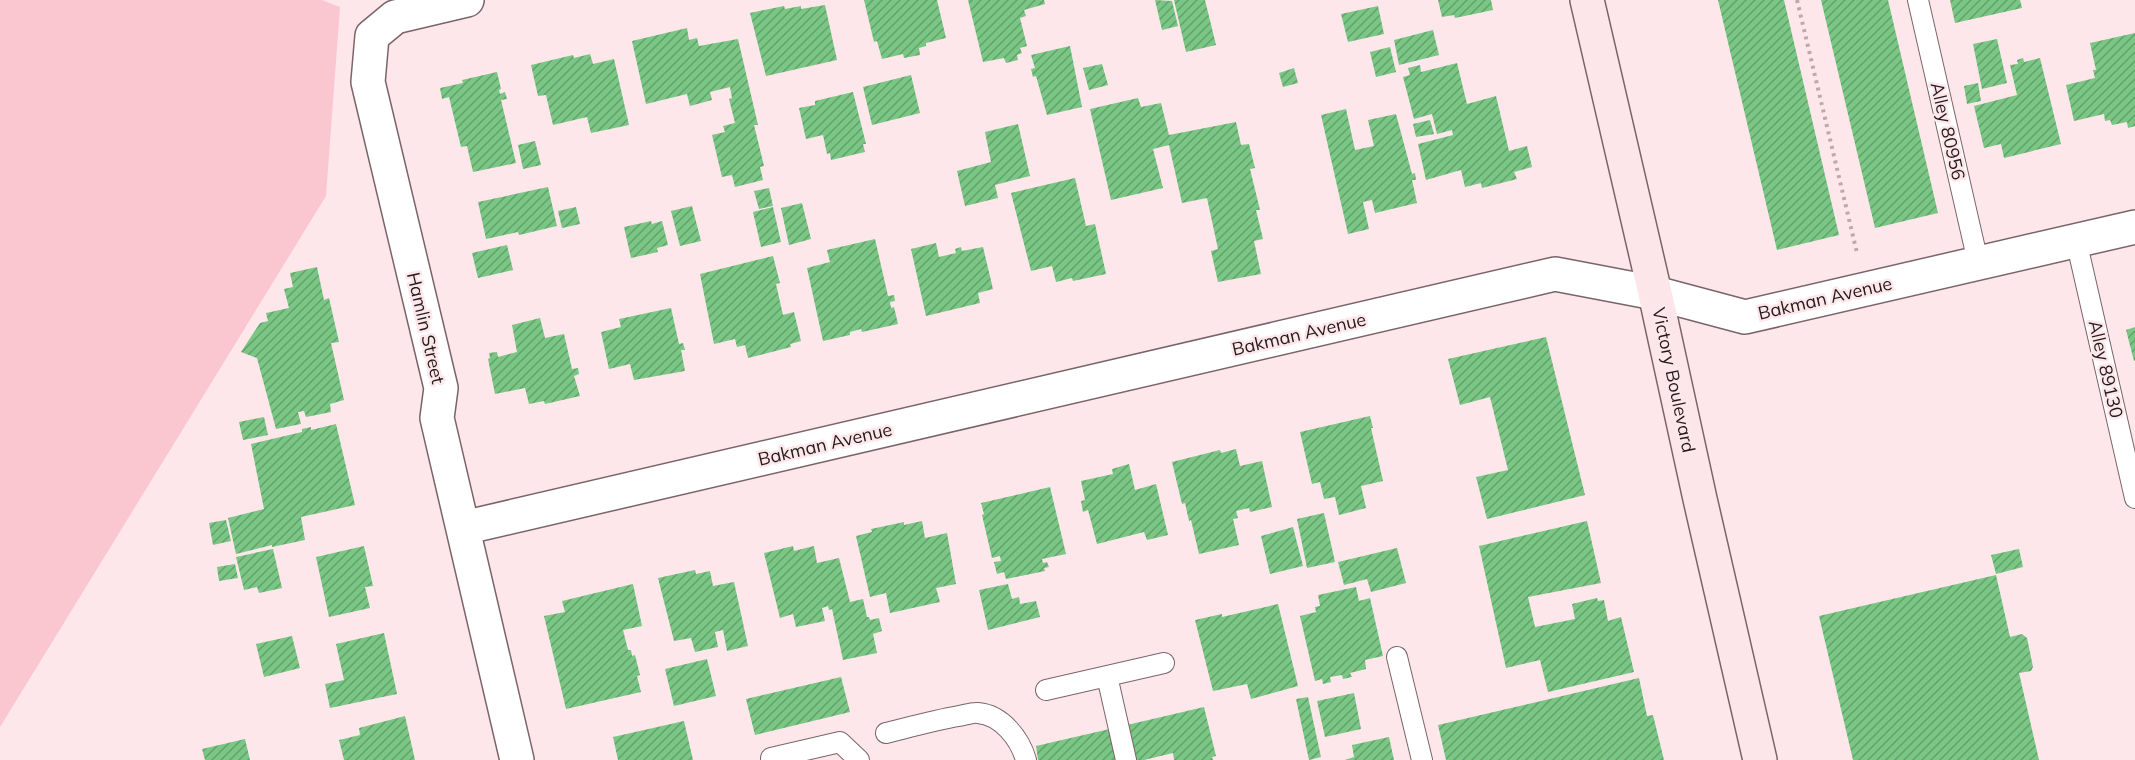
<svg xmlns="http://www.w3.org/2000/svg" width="2135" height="760" viewBox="0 0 2135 760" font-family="Mulish,sans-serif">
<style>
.grass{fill:#fac6d0}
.building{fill:url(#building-hatch)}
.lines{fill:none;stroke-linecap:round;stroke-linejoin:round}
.lane-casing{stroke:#796569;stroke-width:22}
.street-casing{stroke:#796569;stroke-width:36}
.secondary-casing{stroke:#796569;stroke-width:36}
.path{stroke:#bca9ad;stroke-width:4;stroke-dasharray:3 4.5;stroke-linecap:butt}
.lane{stroke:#fff;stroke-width:20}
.street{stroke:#fff;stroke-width:33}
.secondary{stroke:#fce6ea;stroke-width:33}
.labels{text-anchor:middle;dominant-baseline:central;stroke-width:5;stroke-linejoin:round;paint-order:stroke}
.street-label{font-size:18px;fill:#221a1b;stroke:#fee7eb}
</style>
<defs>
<pattern id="building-hatch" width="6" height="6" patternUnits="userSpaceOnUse" patternTransform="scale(1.5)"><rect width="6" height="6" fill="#7ac685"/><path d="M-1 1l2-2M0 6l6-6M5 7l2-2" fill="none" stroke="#64a06c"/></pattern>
</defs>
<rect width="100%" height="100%" fill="#fee7eb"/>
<path class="grass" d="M0,0h322l18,7 -14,189 -326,531z"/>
<path class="building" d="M864,0h73l9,38 -20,5v3l-7,2 1,7 -16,3 -1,-4 -21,5 -5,-18 -3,1z
M968,0h76l1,4 -21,6 2,6 -6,2 7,28 -7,2 2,5 -5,2 1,5 -12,3 -2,-5 -21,4z
M1155,0l17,1 6,25 -16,4z
M1174,0h31l11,45 -30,7z
M1438,0h53l2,10 -38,8 -1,-3 -12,2z
M1718,0h66l55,235 -62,15z
M1821,0h67l50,213 -63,15z
M1950,0h70l2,8 -67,15z
M825,5l12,55 -71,16 -16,-63 34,-7 1,3 16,-3v3z
M1378,6l6,28 -36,8 -7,-28z
M687,28l2,12 8,-2 2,8 39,-7 20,86h-4l10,41 -4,1 3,13 -28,7 -3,-12 -10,2 -10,-42 13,-3 -2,-6 12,-3 -6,-24 3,-1 -2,-11 -20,5 2,8 -22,6 -3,-12 -41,10 -14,-63z
M1433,30l6,25 -40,10 -5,-25z
M2135,33v93l-7,2 -1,-6 -15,3 -2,-5 -5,1 -1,-7 -30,7 -8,-36 29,-7 -2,-8h3l-6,-27z
M1997,39l10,44 -25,6 -9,-45z
M1070,46l12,61 -35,8 -11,-39 -3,1 -2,-8 4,-1 -4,-13z
M1390,47l6,25 -20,5 -6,-25z
M590,54l3,10 21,-5 15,66 -38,8 -4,-16 -34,8 -7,-30 -8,1 -7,-31 42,-10 1,3z
M2023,58l1,4 16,-4 21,86 -57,14 -3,-14 -17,4 -10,-42 43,-11 -7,-30 8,-1 -1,-4z
M1457,63l10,41 29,-8 13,55 18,-5 5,21 -18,5 3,7 -35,9 -1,-5 -16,4 -4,-17 -35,10 -8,-36 35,-9 -1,-5 -15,4 -5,-20 -18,5 -11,-42 7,-2 -2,-7 12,-3 1,7z
M1102,64l6,21 -19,5 -6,-22z
M1294,68l4,15 -15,4 -4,-14z
M497,72l4,17 -2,1 1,4 5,-2 2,7 -6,1 15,63 -43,9 -6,-26 -6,1 -12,-50 -7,2 -2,-11 23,-5 -1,-3z
M911,75l9,38 -48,12 -9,-38z
M1978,83l3,18 -14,3 -3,-18z
M853,92l13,52h-3l2,8 -34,8 -1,-7 -3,1 -4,-19 -17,4 -7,-31 16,-3v-4z
M1138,98l3,9 20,-4 8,32 67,-13 5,23 8,-1 6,24 -5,1 10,41h-4l7,29 -9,2 7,33 -43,8 -7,-31 7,-2 -11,-51 -25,5 -13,-58 -16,4 10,39 -52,12 -21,-91z
M1346,109l9,41 19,-4 -6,-26 28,-6 16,60 3,-1 1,7h-4l5,23 -42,10 -3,-13 -9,2 6,27 -21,5 -27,-119z
M1430,120l4,14 -18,3 -3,-13z
M1018,124l12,52 -35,9 3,13 -33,8 -8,-35 34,-9 -6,-30z
M535,141l6,24 -18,4 -5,-24z
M1075,178l11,48 9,-2 11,50 -33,7 -1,-3 -16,4 -4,-16 -21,5 -20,-78z
M548,187l9,39 -38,9 -1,-3 -32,7 -8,-37z
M769,188l4,18 -14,3 -5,-18z
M802,203l9,36 -22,6 -8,-37z
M692,206l9,35 -21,5 -9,-35z
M576,207l4,17 -18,4 -4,-17z
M773,207l8,35 -20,5 -8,-35z
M651,221l1,3 10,-3 6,24 -11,3 1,4 -27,6 -7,-31z
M875,239l13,57 6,-1 1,6 -5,1 1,6 3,-1 4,17 -36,8 -1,-3 -11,3v3l-27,6 -16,-73 23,-6 -3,-12z
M936,243l3,14 17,-4 -1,-4 6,-2 1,4 21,-4 10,42 -15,4 2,10 -54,13 -15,-67z
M507,245l6,25 -35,8 -6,-25z
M773,256l7,27 -4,1 7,31 11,-3 7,29 -11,3 1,3 -43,11 -3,-13 -8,2 -2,-8 -21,5 -14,-70z
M317,267l7,33 5,-2 10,44 -8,1 13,57 -14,4 1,8 -25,5 -2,-6 -6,1 3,12 -25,5 -19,-71 -16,-6 19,-29 8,-2 -2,-8 23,-5 -5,-19 9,-2 -3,-14z
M671,308l8,36 4,-1 2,7h-4l4,21 -51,9 -4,-16 -21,5 -8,-37 20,-5 -2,-8z
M540,318l5,20 19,-4 8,35 6,-1 1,6 -5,2 6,20 -35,8 -1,-3 -15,3 -4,-16 -30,6 -7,-35 2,-1 -1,-5 8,-1 1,5 19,-5 -5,-27z
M2135,327v34h-1l-8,-31z
M1546,337l39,158 -98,24 -11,-42 32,-7 -18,-73 -30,8 -12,-46z
M1370,416l3,12h-2l12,53 -22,5 5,22 -27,7 -4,-18 -11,2 -4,-17 -8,2 -12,-52z
M264,417l4,18 -25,5 -4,-18z
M336,424l19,81 -54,12 4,23 -33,7v-2l-36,9 -8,-36 36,-9 -13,-65 51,-12v-3l9,-2v3z
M1236,449l4,17 22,-5 10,46 -22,5 -1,-4 -13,3 2,7 -5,1 6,26 -40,9 -8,-34 -2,1 -4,-18 -3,1 -10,-42 48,-12 1,3z
M1129,464l6,26 21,-6 12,51 -21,5 -3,-8 -47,12 -9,-34 -5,2 -2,-11 4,-1 -4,-19 32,-7 -1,-5z
M1050,487l16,67 -24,5 1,4 4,-1 2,5 -5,1 1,3 -39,8 -2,-7 -7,2 -3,-12 7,-1 -1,-5 -8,2 -10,-43 2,-1 -3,-11z
M1324,513l11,49 -28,6 -10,-49z
M226,520l5,21 -18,4 -4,-22z
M922,521l3,17 22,-5 9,51 -20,4 4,14 -50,11 -4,-20 -16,4 -14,-61 16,-4 -1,-3 33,-7v3z
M1587,521l14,62 -73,14 7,30 40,-8 -3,-15 25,-6 1,3 6,-1 4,21 13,-4 13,55 -86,20 -8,-32 -34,8 -27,-122z
M1293,527l10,39 -33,8 -9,-38z
M364,546l9,40 -8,1 5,21 -41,9 -13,-60z
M793,546l1,5 20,-5 3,17 22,-5 11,44 13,-3 4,18h2l1,3 9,-2 3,13 -9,3 4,19 -34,7 -11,-51 -3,1 -1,-4 -6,2 3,13 -29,6 -3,-13 -13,4 -16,-65z
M1397,548l9,35 -35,9 -4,-13 -23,6 -6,-23z
M273,549l9,39 -23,5 -2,-6 -13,3 -8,-33z
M2019,549l4,18 -27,7 -5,-19z
M235,564l3,14 -19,3 -2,-14z
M695,570l1,4 14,-3 3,15 21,-4 14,64 -21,5 -4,-21 -8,2 3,15 -23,5 -4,-14 -17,3 -16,-63z
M1996,575l14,62 12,-3 5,4 6,29 -2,4 -12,2 20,87h-186l-34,-144z
M633,584l9,42 -19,4 5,20h3l1,6 3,-1 5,20 -3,1 4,16 -75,17 -22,-93 21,-4 -3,-11z
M1008,584l4,15 7,-2 1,7 16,-3 4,16 -52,13 -9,-40z
M1356,587l3,14 11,-3 13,58 -18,4 1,9 -16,4 2,4 -9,2 -1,-4 -12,2 1,5 -8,2 -1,-5 -7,2 -15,-65 16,-4 -1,-5 5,-1 -2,-11z
M1278,604l20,82 -47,13 -4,-15 -34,7 -18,-71 27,-6v3z
M384,633l13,61 -67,14 -5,-24 19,-4 -8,-36z
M292,636l8,32 -36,9 -8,-33z
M707,659l9,37 -42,10 -9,-37z
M841,677l9,35 -95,23 -9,-36z
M1639,678l8,38 6,-1 11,45h-218l-8,-35z
M1354,693l7,36 -36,8 -8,-36z
M1308,697l13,60 -12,3 -13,-61z
M1204,707l12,49 -4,1 1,3h-39l-1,-7 -29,7h-9l-8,-35z
M405,716l10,44h-71l-5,-20 21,-5 -1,-7z
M684,721l9,39h-75l-5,-23z
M1114,728l7,32h-83l-2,-14z
M1389,737l5,23h-49l9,-3 -2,-12z
M245,739l5,21h-45l-3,-11z"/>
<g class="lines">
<g class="lane-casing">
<path id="lane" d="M1918,0l60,262
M2076,240l59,258
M1397,657l25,103
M1107,676l19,84
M1046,690l118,-27
M886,733c24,-6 49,-13 73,-17 6,-1 14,-4 19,-3 24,2 42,26 48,47
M771,758l69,-16 19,18"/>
</g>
<g class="street-casing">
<path id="street" d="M467,0l-72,17 -23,19 -4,46 73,306 -4,30 80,342
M463,528l1092,-254 100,19 90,24 390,-90"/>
</g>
<g class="secondary-casing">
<path id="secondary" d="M1587,0l68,293 45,206 60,261"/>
</g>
<path class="path" d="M1797,0l60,253"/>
<use href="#lane" class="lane"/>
<use href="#street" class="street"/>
<use href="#secondary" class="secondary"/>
</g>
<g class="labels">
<g class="street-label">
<text transform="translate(1948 131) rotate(77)">Alley 80956</text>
<text transform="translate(1825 298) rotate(-13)">Bakman Avenue</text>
<text transform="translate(426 328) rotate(77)">Hamlin Street</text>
<text transform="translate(1299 334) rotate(-13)">Bakman Avenue</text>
<text transform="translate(2106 369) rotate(77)">Alley 89130</text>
<text transform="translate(1674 380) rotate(78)">Victory Boulevard</text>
<text transform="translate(825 444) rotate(-13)">Bakman Avenue</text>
</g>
</g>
</svg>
